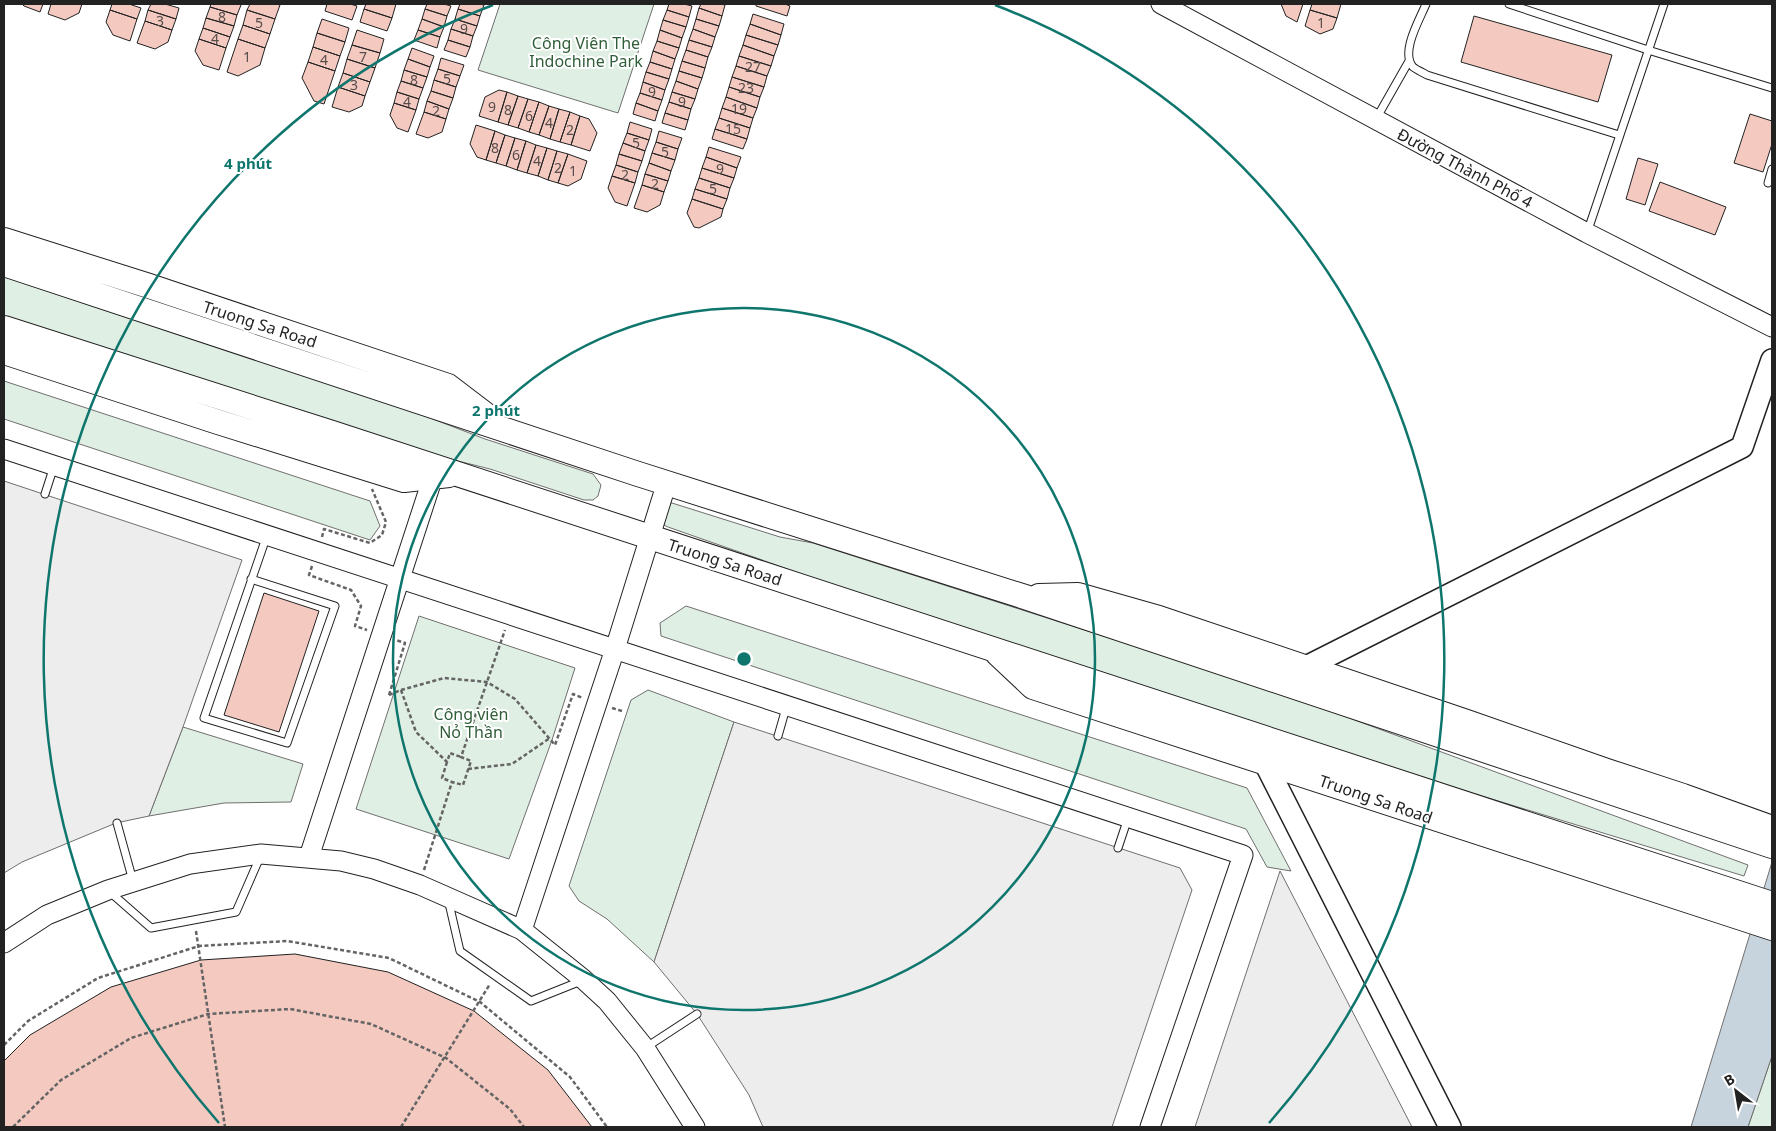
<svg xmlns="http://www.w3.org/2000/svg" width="1776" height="1131" viewBox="0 0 1776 1131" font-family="'Noto Sans',sans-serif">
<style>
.green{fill:#e0efe3;stroke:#6f6f6f}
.parking{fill:#ededed;stroke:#6f6f6f}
.water{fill:#c7d3dd;stroke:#6f6f6f}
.building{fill:#f3c9c0;stroke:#222}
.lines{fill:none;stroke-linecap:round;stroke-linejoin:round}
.lane-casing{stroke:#222;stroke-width:9}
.secondary-casing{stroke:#222;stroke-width:21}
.primary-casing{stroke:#222;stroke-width:24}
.highway-casing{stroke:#222;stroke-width:26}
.path{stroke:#646464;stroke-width:2.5;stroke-dasharray:4 2.5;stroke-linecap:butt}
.lane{stroke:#fff;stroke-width:7}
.secondary{stroke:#fff;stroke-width:19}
.primary{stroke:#fff;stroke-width:21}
.highway{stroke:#fff;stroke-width:24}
.ring{fill:none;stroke:#0f766e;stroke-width:2.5}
.labels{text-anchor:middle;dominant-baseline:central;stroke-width:4;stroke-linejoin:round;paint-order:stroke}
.number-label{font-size:14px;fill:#564c4a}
.park-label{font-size:16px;fill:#2f5e38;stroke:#fff}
.street-label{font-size:16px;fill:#222;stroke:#fff}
.centre{fill:#0f766e;stroke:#fff;stroke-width:2.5}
.ring-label{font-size:15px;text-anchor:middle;font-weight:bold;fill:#0f766e;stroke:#fff;stroke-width:4;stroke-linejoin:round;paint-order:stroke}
</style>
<rect width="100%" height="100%" fill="#fff"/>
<path class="green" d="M500,4h154l-36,109 -140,-43z
M4,277l408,134 73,28 108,35 8,11 -3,11 -5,4h-9l-94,-31 -44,-11 -442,-141z
M4,381l366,120 10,25 -10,14 -366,-121z
M672,503l108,34 33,6 406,130 114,39 415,153 -4,11 -354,-108 -571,-186 -20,-9 -131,-46 -6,-3 4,-20z
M686,606l561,182 44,83 -24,-4 -21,-38 -585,-193 -1,-13z
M419,616l156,52 -23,72 -43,119 -153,-50z
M648,690l86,32 -80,240 -47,-43 -28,-18 -10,-15 62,-186z
M183,727l120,37 -12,38 -67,1 -75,13z
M1772,1056v71h-24z"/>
<path class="parking" d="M4,481l238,79 -59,167 -34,89 -33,7 -94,39 -18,11z
M734,722l446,146 12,22 -80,237h-349l-14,-32 -52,-81 -43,-52z
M1280,871l132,256h-217z"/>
<path class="water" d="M1772,862v194l-24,71h-57z"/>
<path class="building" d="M22,4h21l-3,8 -16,-6z
M51,4h31l-3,9 -14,7 -17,-6z
M112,4h17l12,4 -4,11 -27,-9z
M151,4h14l14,4 -3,11 -28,-9z
M211,4h27l3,1 -4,10 -27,-8z
M250,4h25l5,1 -5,14 -28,-9z
M327,4h23l7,2 -5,14 -27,-9z
M366,4h30l-4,14 -28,-9z
M427,4h17l7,2 -4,10 -22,-7z
M460,4h19l5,1 -4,11 -22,-7z
M669,4h15l8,2 -3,11 -22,-7z
M701,4h20l4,1 -3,11 -23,-8z
M756,4h29l5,2 -3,10 -31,-10z
M1281,4h22l-6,18 -11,-6z
M1312,4h29l-4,14 -27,-8z
M210,7l27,8 -3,11 -28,-8z
M699,8l23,8 -3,10 -23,-7z
M364,9l28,9 -5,13 -27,-9z
M425,9l22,7 -3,11 -22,-8z
M458,9l22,7 -3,10 -22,-7z
M110,10l27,9 -7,22 -17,-6 -7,-13z
M148,10l28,9 -4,11 -27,-9z
M247,10l28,9 -5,15 -27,-9z
M667,10l22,7 -3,10 -23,-7z
M1310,10l27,8 -4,11 -13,5 -15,-8z
M753,14l31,10 -3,11 -31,-11z
M1474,16l138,39 -14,47 -137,-40z
M206,18l28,8 -4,11 -27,-9z
M322,19l27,9 -4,14 -28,-9z
M422,19l22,8 -4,10 -22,-7z
M455,19l22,7 -4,10 -22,-7z
M696,19l23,7 -4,11 -22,-8z
M663,20l23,7 -4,11 -22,-8z
M145,21l27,9 -4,12 -13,7 -18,-6z
M750,24l31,11 -3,10 -32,-10z
M243,25l27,9 -5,14 -27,-9z
M203,28l27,9 -4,11 -27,-9z
M451,29l22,7 -3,11 -22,-7z
M693,29l22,8 -3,10 -23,-7z
M357,30l27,9 -4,14 -28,-8z
M418,30l22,7 -3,11 -23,-8z
M660,30l22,8 -3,10 -22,-7z
M317,33l28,9 -5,14 -27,-9z
M746,35l32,10 -4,11 -31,-11z
M199,39l27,9 -7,22 -16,-5 -8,-14z
M238,39l27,9 -5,17 -22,11 -11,-4z
M448,40l22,7 -4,10 -22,-7z
M689,40l23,7 -4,10 -22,-7z
M657,41l22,7 -4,11 -22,-8z
M352,45l28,8 -5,15 -28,-9z
M743,45l31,11 -3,10 -32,-10z
M313,47l27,9 -5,15 -27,-9z
M412,48l22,8 -4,11 -22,-8z
M686,50l22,7 -3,11 -23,-7z
M653,51l22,8 -3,10 -22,-7z
M739,56l32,10 -4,10 -31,-10z
M441,58l23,7 -4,11 -22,-7z
M347,59l28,9 -5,14 -27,-9z
M408,59l22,8 -3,10 -23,-7z
M682,61l23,7 -3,10 -23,-7z
M308,62l27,9 -11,33 -10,-3 -12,-23z
M650,62l22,7 -3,10 -23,-7z
M736,66l31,10 -3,11 -32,-10z
M438,69l22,7 -4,11 -22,-7z
M404,70l23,7 -4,11 -22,-7z
M679,71l23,7 -4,11 -22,-8z
M646,72l23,7 -4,11 -22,-8z
M343,73l27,9 -5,14 -27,-9z
M732,77l32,10 -4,10 -31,-10z
M434,80l22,7 -3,11 -22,-7z
M401,81l22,7 -4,11 -22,-7z
M676,81l22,8 -3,10 -23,-7z
M643,82l22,8 -3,10 -22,-7z
M338,87l27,9 -3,10 -13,6 -17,-5z
M729,87l31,10 -3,11 -31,-11z
M499,90l8,2 -9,30 -19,-6 6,-19z
M431,91l22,7 -4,11 -22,-8z
M397,92l22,7 -3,11 -22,-7z
M507,92l11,4 -10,29 -10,-3z
M672,92l23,7 -4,10 -22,-7z
M640,93l22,7 -4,11 -22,-8z
M518,96l10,3 -10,29 -10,-3z
M726,97l31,11 -4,10 -31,-10z
M528,99l11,3 -10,30 -11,-4z
M427,101l22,8 -3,10 -22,-7z
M539,102l10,4 -10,29 -10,-3z
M669,102l22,7 -3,11 -23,-7z
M394,103l22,7 -8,22 -11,-4 -7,-13z
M636,103l22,8 -3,10 -22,-7z
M549,106l10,3 -9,30 -11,-4z
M722,108l31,10 -3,10 -31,-10z
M559,109l11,3 -10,30 -10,-3z
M424,112l22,7 -4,13 -14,6 -12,-4z
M570,112l10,4 -9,29 -11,-3z
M665,113l23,7 -3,10 -23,-7z
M1750,114l22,7v23l-9,28 -29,-9z
M580,116l9,3 8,14 -7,18 -19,-6z
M719,118l31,10 -3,11 -32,-10z
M630,122l22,7 -3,11 -22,-7z
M476,125l19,6 -9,29 -9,-3 -7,-13z
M715,129l32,10 -4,10 -31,-10z
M495,131l10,4 -9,28 -10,-3z
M659,131l23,7 -4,11 -22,-7z
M627,133l22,7 -4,11 -22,-8z
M505,135l10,3 -9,28 -10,-3z
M515,138l11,3 -9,29 -11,-4z
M526,141l10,4 -9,28 -10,-3z
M656,142l22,7 -3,11 -23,-7z
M623,143l22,8 -3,10 -23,-7z
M536,145l11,3 -9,28 -11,-3z
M709,147l32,10 -4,11 -31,-11z
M547,148l10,3 -9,29 -10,-4z
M557,151l11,3 -10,29 -10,-3z
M652,153l23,7 -4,11 -22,-8z
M568,154l19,7 -6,18 -13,7 -10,-3z
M619,154l23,7 -4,11 -22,-7z
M706,157l31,11 -3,10 -32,-10z
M1638,158l20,6 -13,41 -19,-6z
M649,163l22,8 -3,10 -23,-7z
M616,165l22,7 -3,11 -23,-7z
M702,168l32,10 -4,10 -31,-10z
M645,174l23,7 -4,11 -22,-7z
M612,176l23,7 -8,23 -12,-4 -7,-14z
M699,178l31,10 -3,11 -32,-10z
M1660,182l66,25 -11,28 -66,-24z
M642,185l22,7 -4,13 -13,7 -13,-4z
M695,189l32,10 -4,10 -31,-10z
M692,199l31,10 -2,8 -22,11 -5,-1 -7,-14z
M264,593l55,18 -40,121 -55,-17z
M295,954l93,18 86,39 74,59 44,57h-588v-66l26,-26 81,-48 90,-27z"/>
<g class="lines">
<g class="lane-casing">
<path id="lane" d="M1426,4c-6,15 -26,48 -13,63 4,3 9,5 14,8l192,60
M1509,4l139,46 124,38
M1376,119l33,-58
M1768,183l4,-14
M1587,233l77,-229
M45,494l9,-28
M251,579l84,27 -48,137 -83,-25 63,-183
M778,736l8,-28
M117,823l16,58
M1118,848l10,-30
M110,892l41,36 85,-16 24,-55
M448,899l12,52 71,50 50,-20
M645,1048l52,-34"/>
</g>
<g class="secondary-casing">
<path id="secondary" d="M1161,4l426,229 185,94
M4,449l1239,406 -93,272
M309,857l124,-380
M522,930l93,-281 52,-167
M4,943l43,-28 61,-25 82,-26 71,-10 80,7 33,8 46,16 102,45 61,49 24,22 38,47 50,79"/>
</g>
<g class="primary-casing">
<path id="primary" d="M1306,667l436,-220 30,-87
M1265,763l185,364"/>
</g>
<g class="highway-casing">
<path id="highway" d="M4,240l145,46 299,100 42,32
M4,264l631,209 390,124 747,249
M4,328l328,105 1440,471
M4,352l214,70 186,58 45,-5
M1039,596l39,-1 81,23 308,104 140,49 76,25 89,32
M998,654l35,33 739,241"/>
</g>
<path class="path" d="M322,537l2,-8 46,14 12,-8 4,-13 -14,-33
M312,566l-3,9 42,15 10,16 -6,20 12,4
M401,690l15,42 31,30 3,-9 11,4
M389,695l16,-52 -9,-3
M389,695l12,-5 43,-12 43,4 28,17 40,46 18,-51 10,4
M612,708l10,3
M447,762l-5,16 10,4
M468,769l44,-5 38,-26
M424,870l28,-88 11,3 8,-24 -10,-4 44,-127
M196,931l29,196
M4,1045l24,-24 70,-43 101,-32 88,-5 102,17 91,44 90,75 37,50
M13,1127l48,-47 70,-42 77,-24 82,-5 81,15 75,34 64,51 14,18
M401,1127l89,-143"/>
<use href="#lane" class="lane"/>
<use href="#secondary" class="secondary"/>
<use href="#primary" class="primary"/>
<use href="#highway" class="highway"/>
</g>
<g class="ring">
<circle cx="744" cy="659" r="351"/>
<path d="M219 1123A701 701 0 0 1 493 5M995 5A701 701 0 0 1 1269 1123"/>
</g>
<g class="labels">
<g class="number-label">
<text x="222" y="16">8</text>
<text x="160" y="20">3</text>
<text x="259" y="22">5</text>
<text x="1321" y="22">1</text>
<text x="464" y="28">9</text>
<text x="215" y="38">4</text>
<text x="247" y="56">1</text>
<text x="363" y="56">7</text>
<text x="324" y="59">4</text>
<text x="753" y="66">27</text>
<text x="447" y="78">5</text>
<text x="414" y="79">8</text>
<text x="354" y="84">3</text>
<text x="746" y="87">23</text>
<text x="652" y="91">9</text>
<text x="407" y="101">4</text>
<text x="682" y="101">9</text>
<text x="492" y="106">9</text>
<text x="739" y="108">19</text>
<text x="508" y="109">8</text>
<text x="436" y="110">2</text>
<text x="529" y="115">6</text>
<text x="549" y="122">4</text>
<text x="733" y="128">15</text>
<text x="570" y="129">2</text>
<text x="636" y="142">5</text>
<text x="495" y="147">8</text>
<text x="665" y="151">5</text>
<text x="516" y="154">6</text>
<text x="537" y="160">4</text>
<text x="558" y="167">2</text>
<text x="720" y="168">9</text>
<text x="573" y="170">1</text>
<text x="625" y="174">2</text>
<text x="655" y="183">2</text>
<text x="713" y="188">5</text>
</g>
<g class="park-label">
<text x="586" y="43">Công Viên The<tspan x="586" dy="18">Indochine Park</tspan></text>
<text x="471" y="714">Công viên<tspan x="471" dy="18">Nỏ Thần</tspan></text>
</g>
<g class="street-label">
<text transform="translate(1465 168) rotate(28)">Đường Thành Phố 4</text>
<text transform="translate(260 324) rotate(18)">Truong Sa Road</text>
<text transform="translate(725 562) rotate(18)">Truong Sa Road</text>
<text transform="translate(1376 799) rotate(19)">Truong Sa Road</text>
</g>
</g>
<circle cx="744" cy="659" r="8" class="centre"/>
<g class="ring-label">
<text x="248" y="169">4 phút</text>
<text x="496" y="416">2 phút</text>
</g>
<rect width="1776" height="1131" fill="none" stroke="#222222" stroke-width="10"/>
<g transform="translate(1736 1091) rotate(329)" stroke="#ffffff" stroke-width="4" paint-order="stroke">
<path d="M0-4L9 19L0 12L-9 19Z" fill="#222222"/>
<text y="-8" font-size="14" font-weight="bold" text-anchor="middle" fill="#222222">B</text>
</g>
</svg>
